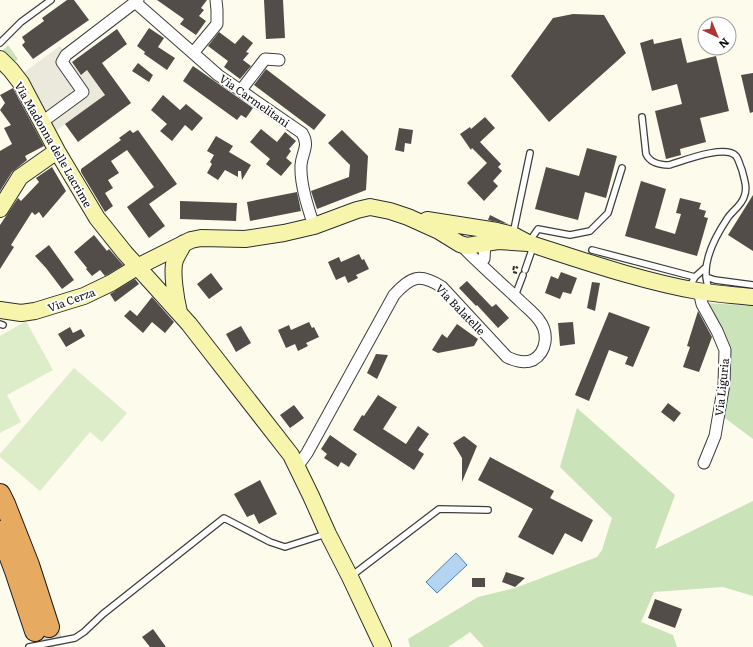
<svg xmlns="http://www.w3.org/2000/svg" width="753" height="647" viewBox="0 0 753 647" font-family="Literata,serif">
<style>
.green{fill:#cbe3b8}
.pitch{fill:#ddecc9}
.plaza{fill:#ebe9dc}
.water{fill:#b5d4ef;stroke:#4382bf}
.building{fill:#524d49}
.lines{fill:none;stroke-linecap:round;stroke-linejoin:round}
.motorway-tunnel{stroke:#d9d7c9;stroke-width:20;stroke-dasharray:20 10;stroke-linecap:butt}
.service-casing{stroke:#3e3e3e;stroke-width:8}
.minor-casing{stroke:#3e3e3e;stroke-width:13}
.secondary-casing{stroke:#2d2d2d;stroke-width:18}
.motorway-casing{stroke:#1c1c1c;stroke-width:22}
.path{stroke:#2d2d2d;stroke-width:2;stroke-dasharray:4 2;stroke-linecap:butt}
.service{stroke:#fff;stroke-width:5.5}
.minor{stroke:#fff;stroke-width:11}
.secondary{stroke:#f7f5ac;stroke-width:16}
.motorway{stroke:#e6aa60;stroke-width:20}
.labels{text-anchor:middle;dominant-baseline:central;stroke-width:4;stroke-linejoin:round;paint-order:stroke}
.street-label{font-size:11px;fill:#0b0b0b;stroke:#fff}
</style>
<rect width="100%" height="100%" fill="#fdfbeb"/>
<path class="green" d="M8,45l10,14 -5,4 -11,-12z
M707,303l46,3v133l-32,-24 8,-60z
M577,408l98,87 -20,54 98,-48v95l-30,-9 -69,5 -13,30 32,13 4,12h-193l-14,-15 -22,15h-38l-2,-8 70,-42 37,-9 82,-31 5,-7 10,-32 -52,-51z"/>
<path class="pitch" d="M26,321l27,49 -46,25 14,27 -21,11v-97z
M74,368l53,45 -25,29 -12,-10 -50,59 -40,-34v-3z"/>
<path class="plaza" d="M60,46l20,28 7,-4 18,25 -56,41 -26,-63z"/>
<path class="water" d="M456,553l11,12 -30,28 -11,-11z"/>
<path class="building" d="M67,0h7l15,20 -56,39 -11,-14 3,-3 -3,-5 22,-16 -2,-3z
M157,0h50l-6,8 3,2 -5,6 7,5 -10,14 -16,-11 4,-5z
M264,0h19l2,38 -19,1z
M573,14l31,1 22,38 -77,69 -38,-46 42,-58z
M149,28l15,10 -6,9 17,11 -8,12 -23,-16 1,-2 -8,-6z
M117,29l10,15 -25,19 29,40 -53,39 -13,-18 40,-29 -18,-25 -6,5 -9,-13z
M219,32l16,12 8,-9 10,8 -7,9 3,1 -6,7 8,6 -11,13 -16,-12 4,-6 -20,-15z
M681,38l6,25 29,-7 13,55 -29,7 6,24 -26,7 1,6 -15,4 -11,-48 27,-7 -5,-20 -25,7 -12,-48 13,-4 1,5z
M138,63l15,12 -4,7 -17,-11z
M193,66l60,42 -7,10 -5,-3 -4,5 -54,-39z
M266,69l60,46 -12,15 -60,-45z
M753,73v39l-3,1 -9,-38z
M13,88l31,58 -19,10 2,4 -15,12 -12,19v-40l12,-7 -8,-16 7,-3 -11,-15 5,-7 -5,-8z
M163,95l17,15 6,-6 17,14 -11,13 -7,-6 -13,16 -12,-10 7,-7 -16,-14z
M485,117l10,11 -15,14 21,22 -3,3 4,4 -9,10 5,5 -14,15 -17,-18 20,-20 -15,-15 -1,2 -11,-16 10,-7 1,2z
M399,128l14,2 -2,14 -6,-1 -1,9 -9,-2z
M261,129l16,13 8,-10 11,9 -7,8 2,2 -5,7 6,5 -11,13 -15,-12 4,-5 -20,-17z
M130,130l3,3 5,-3 39,54 -28,20 16,22 -16,12 -22,-31 27,-20 -27,-37 -16,11 8,12 -11,7 5,8 -8,5 8,13 -8,6 -24,-40v-3l40,-29 -2,-2z
M342,130l26,26 -2,34 -49,19 -6,-18 38,-14 1,-12 -22,-22z
M216,136l17,10 -4,6 22,13 -9,15 -1,-9h-3v6l-13,-7 -7,10 -11,-7 5,-9 -2,-2 4,-7 -7,-4z
M587,148l30,8 -11,42 -21,-6 -7,28 -43,-11 11,-42 33,9z
M52,167l14,24 -23,27 -4,-6 -4,3 -3,-3 -21,33 3,2 -14,22v-44l18,-27 3,3 18,-19 -3,-4z
M641,181l25,8 -11,39 20,6 6,-20 -5,-1 4,-15 21,5 -2,6 7,2 -2,6 4,1 -11,38 -72,-20z
M297,192l4,19 -51,10 -3,-19z
M753,195v56l-25,-16z
M180,201l57,2 -1,18 -56,-2z
M490,215l18,9 -20,-4z
M94,235l13,16 2,-2 14,16 -18,11 -5,-6 -8,6 -6,-7 1,-1 -13,-16z
M49,245l25,35 -12,9 -16,-21 -11,-12z
M359,254l3,6 2,-1 5,10 -13,6 2,3 -10,5 -3,-7 -9,4 -8,-18 11,-5 2,5z
M561,272l16,6 -6,16 -8,-2 -3,7 -15,-6 6,-17 7,3z
M211,273l12,16 -14,10 -12,-15z
M135,279l4,5 -24,18 -5,-8z
M467,281l25,26 4,-3 13,14 -11,10 -21,-23 -1,1 -17,-18z
M592,282l8,1 -5,28 -8,-3z
M152,297l22,25 -9,11 -13,-11 -9,11 -19,-17 6,-6 7,6z
M698,311l14,26 -13,35 -16,-5 7,-20 -3,-1z
M609,312l41,15 -17,40 -8,-3 3,-7 -19,-7 -20,51 -14,-6z
M309,322l3,6 2,-1 5,10 -13,6 2,3 -10,5 -3,-7 -9,4 -8,-18 11,-5 2,5z
M573,322l2,22 -15,2 -2,-23z
M457,324l21,15 -4,7 -36,7 -6,-3 10,-16 5,4z
M241,326l10,17 -15,9 -10,-18z
M70,327l3,6 8,-4 4,7 -19,11 -8,-13z
M376,354l12,1 -11,24 -10,-6z
M378,395l19,12 -14,22 23,15 12,-18 11,8 -11,16 6,4 -10,16 -61,-40 9,-15 2,1z
M668,403l13,10 -7,9 -13,-10z
M294,405l10,13 -14,10 -10,-13z
M330,435l27,19 -8,13 -8,-5 -3,5 -14,-9 3,-4 -6,-5z
M464,436l13,10 -15,36v-24l-9,-15z
M490,457l64,34 -4,7 43,22 -11,22 -17,-9 -12,22 -35,-18 15,-28 -55,-29z
M260,480l17,34 -18,10 -5,-10 -7,3 -13,-23z
M506,572l19,6 -10,9 -13,-5z
M472,578h13v9h-13z
M655,599l27,10 -7,19 -27,-10z
M153,629l13,18h-16l-8,-10z"/>
<g class="lines">
<path class="motorway-tunnel" d="M49,627l4,20"/>
<g class="service-casing">
<path id="service" d="M0,43l21,-21 30,-22
M642,117l4,37c4,9 13,11 23,11 14,-4 56,-21 67,-9 3,4 4,10 6,14 2,9 6,18 2,27 -3,9 -12,14 -17,22 -10,15 -22,37 -21,56 0,5 2,11 3,15
M513,234l17,-81
M529,242l9,-13 32,6 20,-4 18,-18 14,-45
M592,250l103,27
M525,270l8,-23
M706,277l9,3 38,5
M689,288l6,-11 11,-10
M515,296l8,-21
M0,324l3,1
M350,577l89,-68 49,1
M29,647l46,-9 9,-6 19,-18 121,-96 46,24 15,5 41,-13"/>
</g>
<g class="minor-casing">
<path id="minor" d="M135,2l83,73 84,58c8,13 0,19 -1,32 -1,19 7,43 13,61
M193,53l24,-29v-14l-1,-10
M241,90l24,-31 14,1
M42,122l41,-30 -21,-30 4,-7 72,-55
M483,238l2,5 -1,16
M699,291l3,13 15,27 8,19 -1,34 -9,52 -11,27
M297,467l10,-14 87,-158c17,-19 26,-22 48,-8l65,70c8,4 17,7 26,3 14,-8 16,-27 6,-40 -5,-7 -13,-13 -19,-19 -20,-19 -41,-37 -60,-57"/>
</g>
<g class="secondary-casing">
<path id="secondary" d="M0,59l11,11 10,13 36,68 40,67 28,35 64,71 102,131 20,41 17,38 22,43 33,70
M0,209l20,-32 37,-26
M427,220l70,11 16,4 15,8c56,18 113,38 170,48 18,3 37,4 55,6
M0,310l21,3 14,-2 49,-15 27,-13 26,-16 54,-27 10,-2 44,1 39,-6 30,-7 43,-16 13,-3 20,4 18,6 31,14 21,13 7,2 31,-5 30,2
M179,312c-3,-12 -8,-41 -4,-52 2,-5 6,-11 9,-17"/>
</g>
<g class="motorway-casing">
<path id="motorway" d="M0,494l5,10 24,61 20,62
M0,531l15,40 20,60"/>
</g>
<path class="path" d="M517,273l-4,-1 1,-6 4,2"/>
<use href="#service" class="service"/>
<use href="#minor" class="minor"/>
<use href="#secondary" class="secondary"/>
<use href="#motorway" class="motorway"/>
</g>
<g class="labels">
<g class="street-label">
<text transform="translate(255 100) rotate(35)">Via Carmelitani</text>
<text transform="translate(54 144) rotate(60)">Via Madonna delle Lacrime</text>
<text transform="translate(71 299) rotate(-20)">Via Cerza</text>
<text transform="translate(461 309) rotate(46)">Via Balatelle</text>
<text transform="translate(721 387) rotate(-84)">Via Liguria</text>
</g>
</g>
<g transform="translate(717 36) rotate(136)"><circle r="19" fill="#ffffff" stroke="#9d9d9d"/>
<path d="M0-3L7 15L0 10L-7 15Z" fill="#ac3732"/>
<text y="-6" font-size="11" font-weight="bold" text-anchor="middle" fill="#0b0b0b">N</text>
</g>
</svg>
